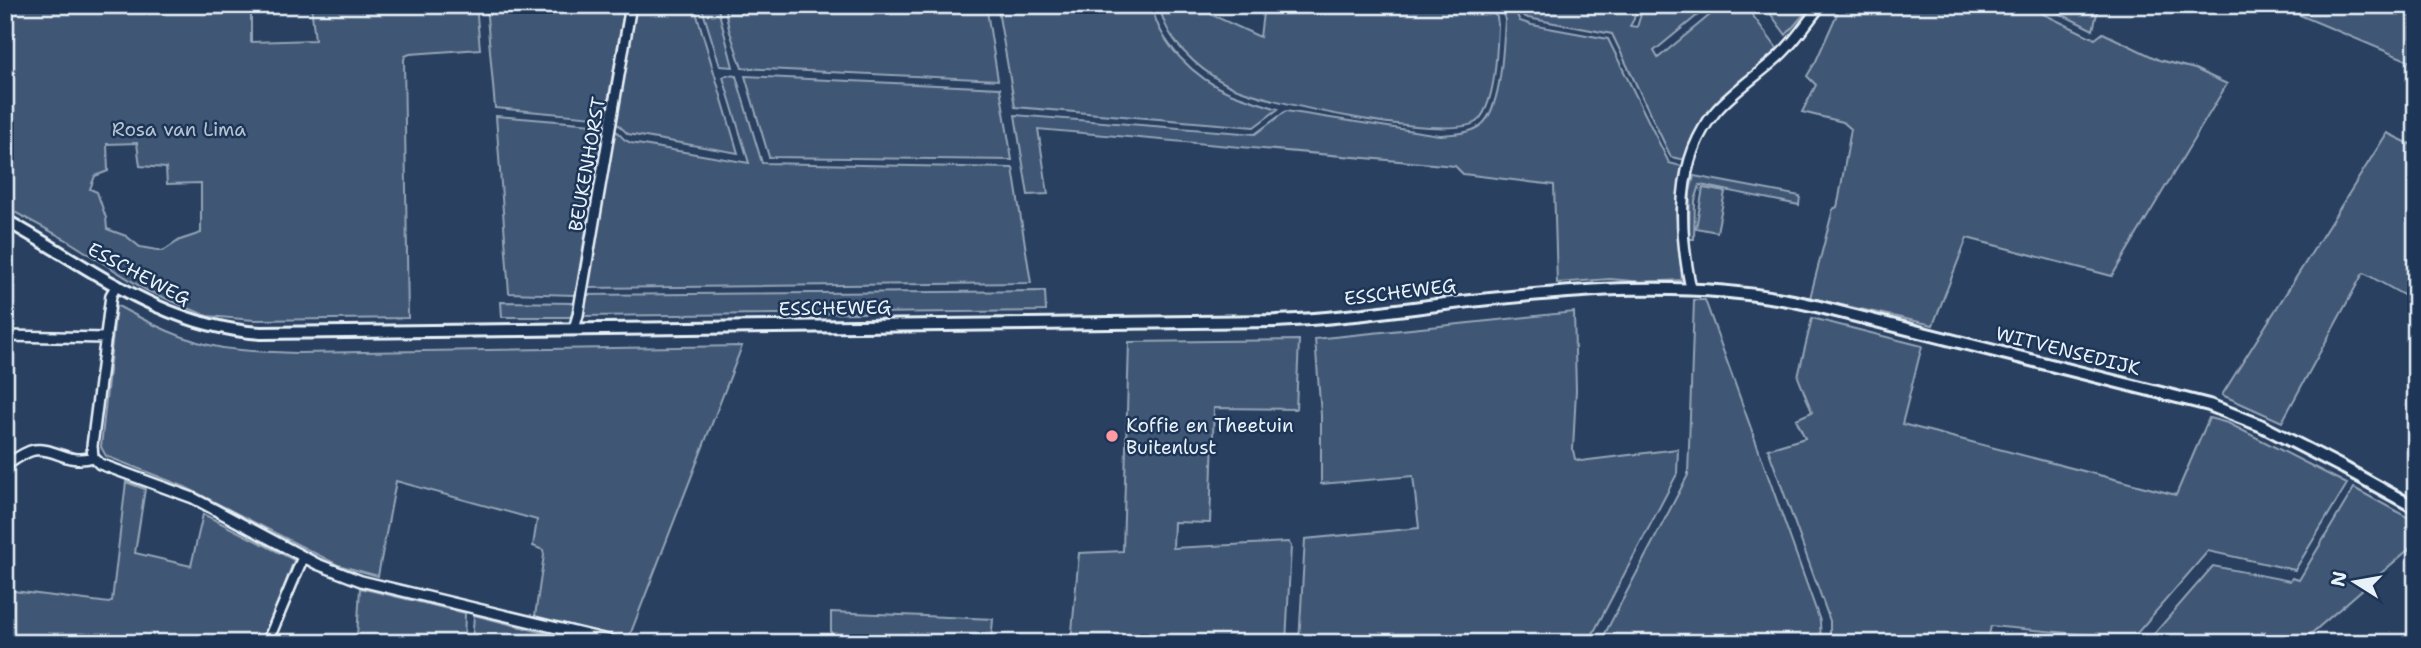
<svg xmlns="http://www.w3.org/2000/svg" width="2421" height="648" viewBox="0 0 2421 648" font-family="'Shantell Sans',sans-serif">
<style>
.green{fill:#415774;stroke:#94a4b6;stroke-width:2;fill-rule:evenodd}
.lines{fill:none;stroke-linecap:round;stroke-linejoin:round}
.minor-casing{stroke:#e8f1f8;stroke-width:14}
.tertiary-casing{stroke:#e8f1f8;stroke-width:16}
.minor{stroke:#1d3557;stroke-width:9}
.tertiary{stroke:#1d3557;stroke-width:10}
.poi-dot{fill:#ff9aa2;stroke:#1d3557;stroke-width:2.5}
.labels{text-anchor:middle;dominant-baseline:central;stroke-width:5;stroke-linejoin:round;paint-order:stroke}
.park-label{font-size:19px;fill:#b6c3d0;stroke:#1d3557}
.street-label{font-size:19px;fill:#e8f1f8;stroke:#1d3557}
.poi-label{font-size:19px;fill:#e8f1f8;stroke:#1d3557;text-anchor:start}
</style>
<rect width="100%" height="100%" fill="#294061"/>
<filter id="ink" filterUnits="userSpaceOnUse"><feTurbulence type="fractalNoise" baseFrequency=".0143" numOctaves="2"/><feDisplacementMap in="SourceGraphic" scale="14" xChannelSelector="R" yChannelSelector="G"/><feConvolveMatrix kernelMatrix="1 2 1 2 8 2 1 2 1" color-interpolation-filters="sRGB"/></filter>
<g filter="url(#ink)">
<path class="green" d="M5,5h246v37l64,-2 -4,-35h165l4,44 -70,5 -5,2 -1,4 4,258 -154,2 -47,-4 -61,-26 -81,-51 -60,-32zM137,143l3,23 26,2 1,16 34,-1v50l-21,7 -17,11 -23,-4 -14,-11 -19,-7 -1,-11 -9,-26 -7,-3 5,-13 13,-5 -1,-27z
M486,5h139l-20,113 -110,-10z
M636,5h58l44,148 -110,-19 -13,-12z
M701,5h16l16,62 -13,-1z
M724,5h262l12,75 -256,-12 -13,-39z
M997,5h155c6,38 44,74 78,88 16,6 32,11 48,16l-24,18 -239,-20z
M1160,5h40l12,10 48,22 4,-32h220l13,12 1,8c-1,23 -2,82 -22,97 -29,20 -217,-20 -250,-38 -28,-15 -63,-46 -66,-79z
M1493,5h19l8,16 12,4 76,14 61,124 16,4 -9,43 6,70 -39,2 -33,-3 -53,4 -3,-98 -91,-11 -8,-8 -417,-37 10,65 -20,1 -13,-80 240,19 31,-23 153,24c13,-1 31,-1 42,-10 21,-16 22,-79 24,-105l-2,-7z
M1518,5h117l-1,14 -4,7 7,1 5,-16 -2,-6h70l-56,46 4,7 64,-53h23l34,46 -62,55 -31,54 -15,-3 -59,-123 -84,-16 -6,-3z
M1764,5h48l-26,30z
M1829,5h196l70,34 8,-6 56,27 36,9 32,15 -115,192 -145,-38 -34,87 -123,-27 23,-89 4,-2 2,-9 12,-69 -8,-7 -41,-10 14,-27 -9,-9 9,-15 21,-47 -1,-3 -9,-4z
M2043,5h56l-6,25z
M2276,5h140v59z
M727,75l9,1 26,87 251,5 18,115 -444,5 27,-159 11,11 6,3 118,20 -26,-86z
M745,76l255,12 12,72 -243,-3z
M496,116l108,9 -29,170 -66,-2z
M2387,133l29,14v155l-52,-29 -2,2 -80,147 -60,-27z
M1694,176l106,20 -1,9 -99,-20 -5,16 -1,38h-5l1,-47z
M1703,188l22,4 -8,40 -21,-4z
M1045,291l1,20 -465,5 4,-21z
M1694,300h11l115,321 1,22h-221l88,-168z
M501,302l73,1 -3,14h-69z
M116,305c33,18 70,37 107,43 26,4 51,4 77,5l442,-7 -114,294 -93,-24 9,-61 -1,-5 -10,-4 4,-26 -141,-39 -18,95 -40,-11 -153,-78 -79,-31 -5,-9z
M1574,312l2,78 -3,60 2,9 6,2 97,-12 -1,25 -89,169h-289l6,-104 114,-11 -6,-52 -92,8v-69l-6,-76z
M1812,318l110,28 -20,78 274,71 33,-77 19,5 119,61 -52,86 -87,-19 -76,88 -141,-13 -4,17h-157v-22l-62,-172 37,-11 -9,-19 16,-7 -14,-35z
M1299,340l-3,69 -82,-1 -4,115 -36,-1 -1,26 115,-6 3,4 -5,97h-215l8,-90 44,-2 6,-209z
M126,482l19,7 -10,64 56,13 12,-52 91,46 -31,83h-258v-53l104,13 3,-2z
M2354,488l62,34v21l-111,96 3,4h-39l-4,-11h-3l-4,11 -110,-2 65,-75 77,15 2,-3 7,2z
M360,588l105,25 -1,30h-120l13,-6z
M831,612l162,7 -2,24h-160z
M474,615l109,28h-111z"/>
<g class="lines">
<g class="minor-casing">
<path id="minor" d="M117,285l-6,10 -19,151 1,11 7,7 93,34 124,66 44,17 259,62
M1691,289c-12,-59 -17,-129 25,-178 18,-21 44,-37 64,-56 16,-15 27,-33 41,-50
M574,329l4,-14 53,-310
M5,336l101,2
M5,466c9,-6 19,-14 29,-16 21,-3 33,15 59,7
M267,643l36,-86"/>
</g>
<g class="tertiary-casing">
<path id="tertiary" d="M5,220c86,47 154,106 256,113l1015,-12c57,-2 113,-10 169,-17 122,-14 251,-27 371,2l393,99 51,20 84,43 72,40"/>
</g>
<use href="#minor" class="minor"/>
<use href="#tertiary" class="tertiary"/>
</g>
</g>
<circle class="poi-dot" cx="1112" cy="436" r="7"/>
<g class="labels">
<g class="park-label">
<text x="179" y="129">Rosa van Lima</text>
</g>
<g class="street-label">
<text transform="translate(587 164) rotate(-80)">BEUKENHORST</text>
<text transform="translate(139 274) rotate(28)">ESSCHEWEG</text>
<text transform="translate(1400 292) rotate(-7)">ESSCHEWEG</text>
<text transform="translate(835 308) rotate(-1)">ESSCHEWEG</text>
<text transform="translate(2068 351) rotate(14)">WITVENSEDIJK</text>
</g>
<g class="poi-label">
<text x="1126" y="425">Koffie en Theetuin<tspan x="1126" dy="22">Buitenlust</tspan></text>
</g>
</g>
<rect width="2421" height="648" fill="none" stroke="#1d3557" stroke-width="28"/>
<rect x="14" y="14" width="2393" height="620" fill="none" stroke="#e8f1f8" stroke-width="2.5" filter="url(#ink)"/>
<g transform="translate(2355 582) rotate(281)" stroke="#1d3557" stroke-width="5" paint-order="stroke">
<path d="M0-5L12 26L0 18L-12 26Z" fill="#e8f1f8"/>
<text y="-10" font-size="19" font-weight="bold" text-anchor="middle" fill="#e8f1f8">N</text>
</g>
</svg>
